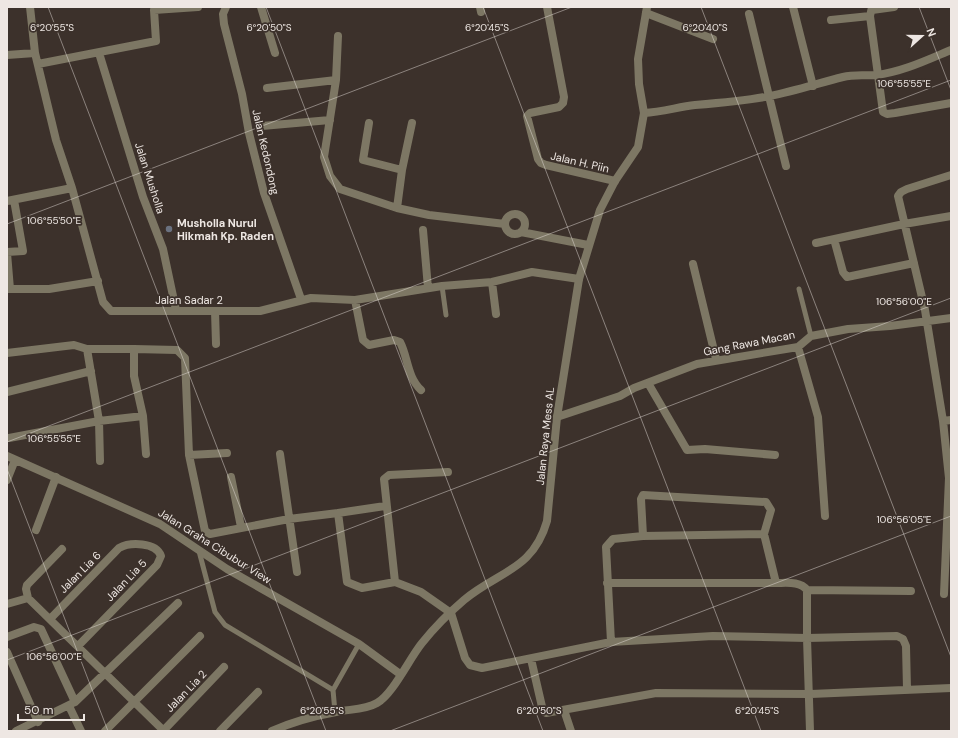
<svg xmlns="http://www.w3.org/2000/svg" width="958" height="738" viewBox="0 0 958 738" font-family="'DM Sans',sans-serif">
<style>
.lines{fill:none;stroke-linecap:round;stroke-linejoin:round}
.service{stroke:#7d7764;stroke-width:5}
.minor{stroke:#7d7764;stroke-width:8}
.tertiary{stroke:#7d7764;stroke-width:8}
.ticks{fill:none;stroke:#eee7e3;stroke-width:1;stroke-opacity:0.45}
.worship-dot{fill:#6b7280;stroke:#3c312b;stroke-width:1.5}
.labels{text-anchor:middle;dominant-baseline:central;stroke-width:3.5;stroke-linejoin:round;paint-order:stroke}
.street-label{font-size:11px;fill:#eee7e3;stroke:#3c312b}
.poi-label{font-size:11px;font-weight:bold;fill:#eee7e3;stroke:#3c312b;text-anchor:start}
.ticks-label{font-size:10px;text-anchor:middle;fill:#eee7e3;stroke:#3c312b;stroke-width:3.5;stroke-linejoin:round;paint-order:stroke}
</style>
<rect width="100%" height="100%" fill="#3c312b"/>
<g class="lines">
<path class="service" d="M442,286l4,29
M799,289l12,47
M199,551l16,61 10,13 108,65
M335,712l-2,-22 26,-46"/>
<path class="minor" d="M30,7l5,46 21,87 16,48 31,114 8,9h149l51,-13 44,2 87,-14 50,-4 40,-10 47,7
M226,7l-3,7 1,10 18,70 7,39 15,60 37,106
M261,7l14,46
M480,7l1,5
M547,7l17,90 -1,6 -4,4 -29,6 -3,3 11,43 3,4 5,2 69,16
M793,7l20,79
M872,7l-2,9 13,96 4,2 8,-1 56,-10
M872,10l22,-3
M646,13l67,26
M749,14l37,152
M831,20l39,-4
M99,53l44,144 20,52 13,61
M7,55l28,-2
M38,64l118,-23 -2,-31 44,-3
M336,80l2,-44
M267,88l69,-8 -12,77 6,19 10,13 57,19 32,7 76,9
M644,113c18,-1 34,-6 51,-8 25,-2 50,-4 75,-9 25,-5 49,-13 73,-19 11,-3 23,-1 33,-2 26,-3 51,-15 75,-25
M369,123l-6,37 39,10
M262,126l68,-6
M7,201l65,-13
M397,208l5,-38 10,-47
M505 224a10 10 0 1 1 20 0a10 10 0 1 1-20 0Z
M423,230l5,58
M521,232l67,13
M834,239l9,33 4,5 67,-14
M816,243l88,-19 47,-8
M7,252l16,-1 -9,-51
M7,253l3,36
M693,264l23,95
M492,282l4,32
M7,289h42l49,-8
M355,300l8,40 6,5 25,-5 6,2c8,15 7,35 21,48
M215,311l1,33
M798,347l20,70 7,99
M87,349h47
M7,353l67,-8 13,4 12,72 44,-5 -9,-40v-27l43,1 8,8 4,97 16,76 5,3 79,-15 49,-6 9,69 15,6 33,-6 26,10 30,21 14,45 5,7 12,3 129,-26 102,-6 94,2 90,-2 6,3 3,7 1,43
M648,383l39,67 18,-1 70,6
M7,392l84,-21
M143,416l3,38
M557,417l63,-21 14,-8 63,-24 101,-17 13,-11 37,-7 42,-3 61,-8
M943,421l8,-1
M9,438l90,-17 1,40
M280,454l17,118
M189,455l38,-2
M7,456l153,68 67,45 132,75 41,30
M231,477l10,50
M7,480l8,-20
M338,513l47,-7
M36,530l20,-53
M643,536l-2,-37 2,-4 123,7 5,8 -7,24 12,49
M395,582l-11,-103 5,-4 59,-3
M607,583h169c11,0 24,-2 31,7l104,1
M807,590v48l3,93
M944,594l5,-116 -6,-57 -18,-111 -27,-114 3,-4 6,-3 44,-14
M28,598l-2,-9 1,-4 35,-36
M7,604l21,-6 136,133
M51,618l68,-70c11,-6 37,-6 42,8l-4,9 -79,81
M7,637l27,-10 7,2 34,73
M611,642l-5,-95 7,-8 30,-3 121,-2
M7,652l31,70
M531,659l12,52 3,2 110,-20 155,1 140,-6
M69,706l12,25
M564,710l7,21
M16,731l59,-29 103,-99
M105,731l95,-95
M163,731l61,-64
M220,731l38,-39"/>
<path class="tertiary" d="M272,731c20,-9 42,-15 64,-19 13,-3 29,-2 41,-9 16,-9 32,-44 45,-60 12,-15 28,-31 42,-43 35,-29 69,-30 83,-79l10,-104 22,-138 21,-69 15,-29 23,-34 6,-34 -5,-29 -1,-25 9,-52"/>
</g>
<path class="ticks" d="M48,7l278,724M266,7l277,724M483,7l278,724M701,7l250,650M919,7l32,83M7,224l565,-217M7,442l944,-362M7,469l101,262M7,660l944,-362M390,731l561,-215"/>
<circle class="worship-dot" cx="169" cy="229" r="4"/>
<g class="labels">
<g class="street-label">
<text transform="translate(266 152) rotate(77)">Jalan Kedondong</text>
<text transform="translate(580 162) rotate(13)">Jalan H. Piin</text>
<text transform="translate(150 178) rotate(72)">Jalan Musholla</text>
<text x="189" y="300">Jalan Sadar 2</text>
<text transform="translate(749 343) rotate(-11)">Gang Rawa Macan</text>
<text transform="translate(545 436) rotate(-84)">Jalan Raya Mess AL</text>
<text transform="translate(215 546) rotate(32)">Jalan Graha Cibubur View</text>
<text transform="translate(80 572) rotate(-45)">Jalan Lia 6</text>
<text transform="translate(126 580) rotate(-46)">Jalan Lia 5</text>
<text transform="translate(186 691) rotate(-46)">Jalan Lia 2</text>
</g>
<g class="poi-label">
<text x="177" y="223">Musholla Nurul<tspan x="177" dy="13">Hikmah Kp. Raden</tspan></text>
</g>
</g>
<g class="ticks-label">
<text x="52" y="31">6°20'55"S</text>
<text x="269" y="31">6°20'50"S</text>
<text x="487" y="31">6°20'45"S</text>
<text x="705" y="31">6°20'40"S</text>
<text x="904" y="87">106°55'55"E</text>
<text x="54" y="224">106°55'50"E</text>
<text x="904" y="305">106°56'00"E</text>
<text x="54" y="442">106°55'55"E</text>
<text x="904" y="523">106°56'05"E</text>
<text x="54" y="660">106°56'00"E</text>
<text x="322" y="714">6°20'55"S</text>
<text x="539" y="714">6°20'50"S</text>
<text x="757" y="714">6°20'45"S</text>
</g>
<rect width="958" height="738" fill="none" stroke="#eee7e3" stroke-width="16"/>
<g transform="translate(922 36) rotate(69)" stroke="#3c312b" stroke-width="3" paint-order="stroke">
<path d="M0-3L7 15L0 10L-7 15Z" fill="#eee7e3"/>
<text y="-6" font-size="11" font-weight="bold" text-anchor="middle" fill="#eee7e3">N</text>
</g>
<path d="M18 714v6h66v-6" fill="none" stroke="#eee7e3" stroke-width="2"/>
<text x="24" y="714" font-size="12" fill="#eee7e3" stroke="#3c312b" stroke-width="3" paint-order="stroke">50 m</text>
</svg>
